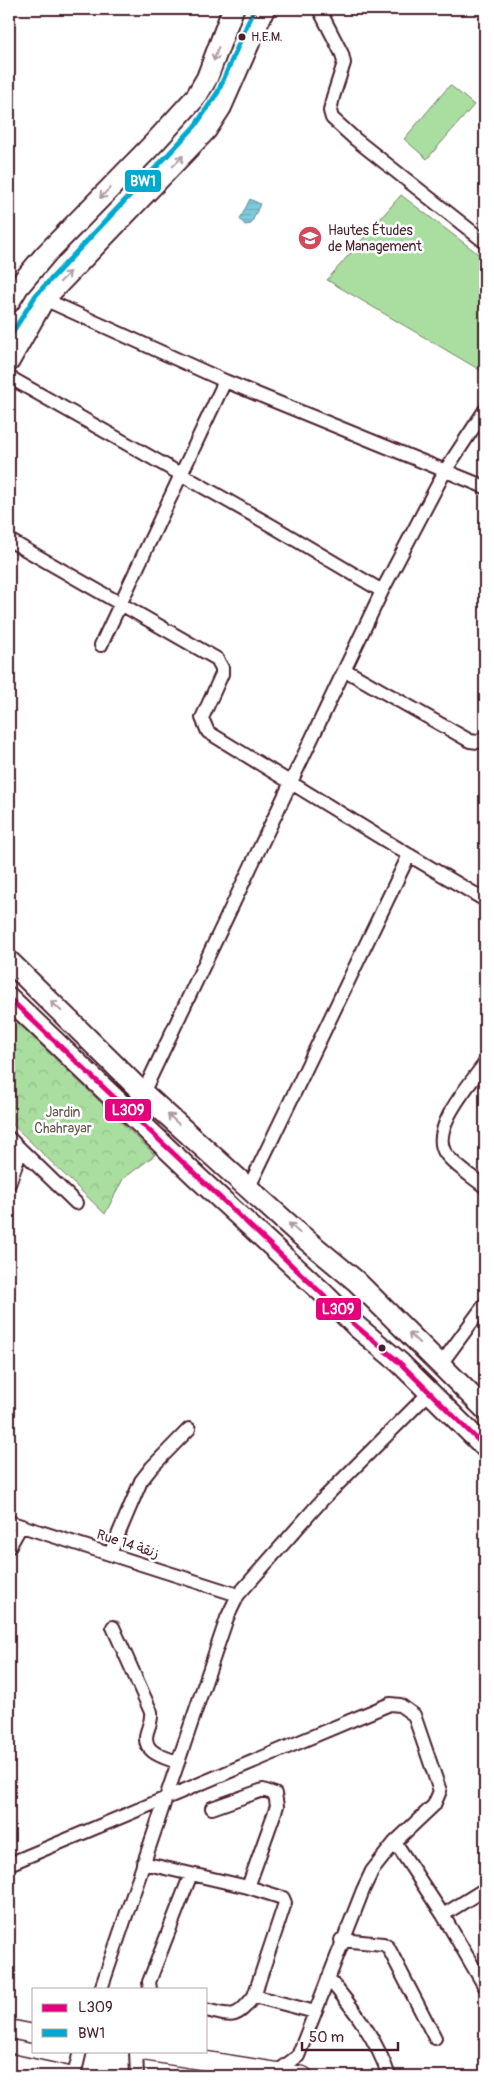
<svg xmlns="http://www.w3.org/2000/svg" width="494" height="2085" viewBox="0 0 494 2085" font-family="Pangolin,'Playpen Sans Arabic',sans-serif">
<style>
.grass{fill:#a9dea0;stroke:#7a7e66}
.forest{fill:url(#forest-crowns);stroke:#7a7e66}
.water{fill:url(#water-rules);stroke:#688694}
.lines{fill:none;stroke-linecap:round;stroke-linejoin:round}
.street-casing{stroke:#4a1f2b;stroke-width:16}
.secondary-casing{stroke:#4a1f2b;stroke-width:21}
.primary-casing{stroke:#4a1f2b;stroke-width:24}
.street{stroke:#fff;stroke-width:12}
.secondary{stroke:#fff;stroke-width:18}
.primary{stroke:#fff;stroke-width:20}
.bus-1-casing{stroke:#fff;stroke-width:9}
.bus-2-casing{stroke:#fff;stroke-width:9}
.bus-1{stroke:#e5007d;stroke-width:5}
.bus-2{stroke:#00a9ce;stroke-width:5}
.oneway{stroke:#ae9aa0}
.bus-dot{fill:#4a1f2b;stroke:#fff;stroke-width:2}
.labels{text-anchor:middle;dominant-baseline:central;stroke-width:5;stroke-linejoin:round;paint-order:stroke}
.bus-label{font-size:13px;fill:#4a1f2b;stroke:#fff;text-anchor:start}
.poi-label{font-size:14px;fill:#4a1f2b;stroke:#fff;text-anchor:start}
.park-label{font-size:14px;fill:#66584e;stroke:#fff}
.street-label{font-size:14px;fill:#4a1f2b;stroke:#fff}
.line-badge{stroke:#fff;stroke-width:2}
.badge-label{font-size:14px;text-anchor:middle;font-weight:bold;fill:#fff}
</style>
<defs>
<pattern id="forest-crowns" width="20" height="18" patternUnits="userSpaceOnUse" patternTransform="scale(1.25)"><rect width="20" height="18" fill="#a9dea0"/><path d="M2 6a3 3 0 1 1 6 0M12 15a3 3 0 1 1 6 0" fill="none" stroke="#93be8a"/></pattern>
<pattern id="water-rules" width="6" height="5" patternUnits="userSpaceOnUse" patternTransform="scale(1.25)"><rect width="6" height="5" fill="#7ccada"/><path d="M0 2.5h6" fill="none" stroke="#6dadbb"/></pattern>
</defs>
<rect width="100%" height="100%" fill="#fff"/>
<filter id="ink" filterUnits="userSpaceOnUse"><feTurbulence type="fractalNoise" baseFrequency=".02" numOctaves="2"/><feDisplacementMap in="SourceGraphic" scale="10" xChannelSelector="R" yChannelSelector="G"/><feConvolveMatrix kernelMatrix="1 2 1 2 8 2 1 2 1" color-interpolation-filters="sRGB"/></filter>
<g filter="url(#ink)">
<path class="grass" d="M450,85l24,20 -47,54 -23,-20z
M401,195l84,64v114l-158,-93z"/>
<path class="forest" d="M9,1014l146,141 -32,24 -18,35 -96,-93z"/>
<path class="water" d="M250,199l10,5 -9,20 -6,1 -5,-6z"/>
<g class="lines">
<g class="street-casing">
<path id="street" d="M319,9l23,45 2,9 -11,34 -3,14 2,7 23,21 130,103
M44,299l181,82 260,106
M9,377l265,150 108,64
M9,540l208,119 5,9v6l-20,44 6,14 201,123
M101,645l124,-264
M345,670l125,71 8,1 7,-5
M485,1063c-14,20 -57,67 -39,91 10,13 27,23 39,33
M143,1093l239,-502 63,-120 40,-61
M9,1138l67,65
M9,1184l12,-34
M249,1187l160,-332 76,45
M441,1364l44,-60
M9,1522l229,73
M9,1547l12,-21
M110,1554l31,-73 11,-14 37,-38
M113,1627l38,85c1,8 -2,13 -4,20 -6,20 16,25 30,30
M212,1808l51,-18 12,4 2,12 -29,81
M143,1863l105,24 35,11 2,5 -31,93 61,16
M9,1864l381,-160 10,1 14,10 26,76 -6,14 -39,37
M443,1915l42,-26
M341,1940l42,4 5,3 47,91
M328,1978c26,31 48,60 61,98
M101,1989l126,-371 11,-23 85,-96 107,-107
M150,1989l-1,-7 42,-108
M206,2010c28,7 30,9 48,-14
M136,2051l1,25
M273,2075l25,-19 65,-166 9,-19 23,-29 48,73 42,72
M74,2076l6,-25"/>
</g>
<g class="secondary-casing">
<path id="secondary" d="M9,2029l25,5
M143,2051l160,25
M9,2063l60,13"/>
</g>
<g class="primary-casing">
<path id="primary" d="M9,302l9,-15 27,-32 109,-112 42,-46 11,-19 26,-69
M9,361l35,-62 162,-169 15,-23 43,-98
M9,961l134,132 154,139 59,49 129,128
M9,998l189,180 124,114 34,34 44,37 85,84"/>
</g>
<use href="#street" class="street"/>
<use href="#secondary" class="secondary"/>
<use href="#primary" class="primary"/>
<g class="bus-1-casing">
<path id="bus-1" d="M9,998l347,328 44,37 85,84"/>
</g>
<g class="bus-2-casing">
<path id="bus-2" d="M9,338l27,-43 159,-169 23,-34 36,-83"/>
</g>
<use href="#bus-1" class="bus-1"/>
<use href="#bus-2" class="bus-2"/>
</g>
<defs><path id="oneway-shaft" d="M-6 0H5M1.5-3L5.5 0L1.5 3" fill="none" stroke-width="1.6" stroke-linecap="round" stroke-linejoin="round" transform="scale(1.25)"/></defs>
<g class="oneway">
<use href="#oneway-shaft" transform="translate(216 54) rotate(109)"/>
<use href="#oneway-shaft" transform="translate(178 161) rotate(-46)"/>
<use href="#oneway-shaft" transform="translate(105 193) rotate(134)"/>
<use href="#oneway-shaft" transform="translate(65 277) rotate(-46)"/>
<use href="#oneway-shaft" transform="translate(56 1006) rotate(-136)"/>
<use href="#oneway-shaft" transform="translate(173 1119) rotate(-138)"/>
<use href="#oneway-shaft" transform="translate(294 1228) rotate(-138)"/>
<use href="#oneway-shaft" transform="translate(414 1338) rotate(-136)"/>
</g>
</g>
<defs>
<g id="university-disc" transform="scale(1.25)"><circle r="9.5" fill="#d1495b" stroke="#fff"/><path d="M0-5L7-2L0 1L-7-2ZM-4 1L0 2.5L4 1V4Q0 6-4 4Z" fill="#fff"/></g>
</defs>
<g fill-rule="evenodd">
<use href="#university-disc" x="310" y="238"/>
</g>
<g class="bus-dot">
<circle cx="242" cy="37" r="4.5"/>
<circle cx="382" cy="1348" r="4.5"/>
</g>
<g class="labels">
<g class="bus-label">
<text x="251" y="37">H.E.M.</text>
</g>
<g class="poi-label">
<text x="328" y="230">Hautes Études<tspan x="328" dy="16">de Management</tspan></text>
</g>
<g class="park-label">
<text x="63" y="1112">Jardin<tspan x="63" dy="16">Chahrayar</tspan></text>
</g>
<g class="street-label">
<text transform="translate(128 1544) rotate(18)">Rue 14 زنقة</text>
</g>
</g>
<g class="line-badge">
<rect x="124" y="169" width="38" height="24" rx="5" fill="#00a9ce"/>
<rect x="104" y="1098" width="48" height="24" rx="5" fill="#e5007d"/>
<rect x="315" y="1297" width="47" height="24" rx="5" fill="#e5007d"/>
</g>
<g class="badge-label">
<text x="143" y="186">BW1</text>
<text x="128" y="1115">L309</text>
<text x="338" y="1314">L309</text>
</g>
<rect width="494" height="2085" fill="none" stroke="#fff" stroke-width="30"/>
<rect x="15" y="15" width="464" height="2055" fill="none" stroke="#4a1f2b" stroke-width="2" filter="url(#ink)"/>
<rect x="32" y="1988" width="175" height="65" fill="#ffffff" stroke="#b7a5aa"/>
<rect x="42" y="2004" width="25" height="8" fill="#e5007d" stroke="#b7a5aa"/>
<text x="78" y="2012" font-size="15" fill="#4a1f2b">L309</text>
<rect x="42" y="2029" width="25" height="8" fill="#00a9ce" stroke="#b7a5aa"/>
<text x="78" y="2038" font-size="15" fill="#4a1f2b">BW1</text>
<path d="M302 2042v8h96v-8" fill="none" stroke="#4a1f2b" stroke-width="2.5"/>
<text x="309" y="2042" font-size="15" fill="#4a1f2b" stroke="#ffffff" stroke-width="4" paint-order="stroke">50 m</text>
</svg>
